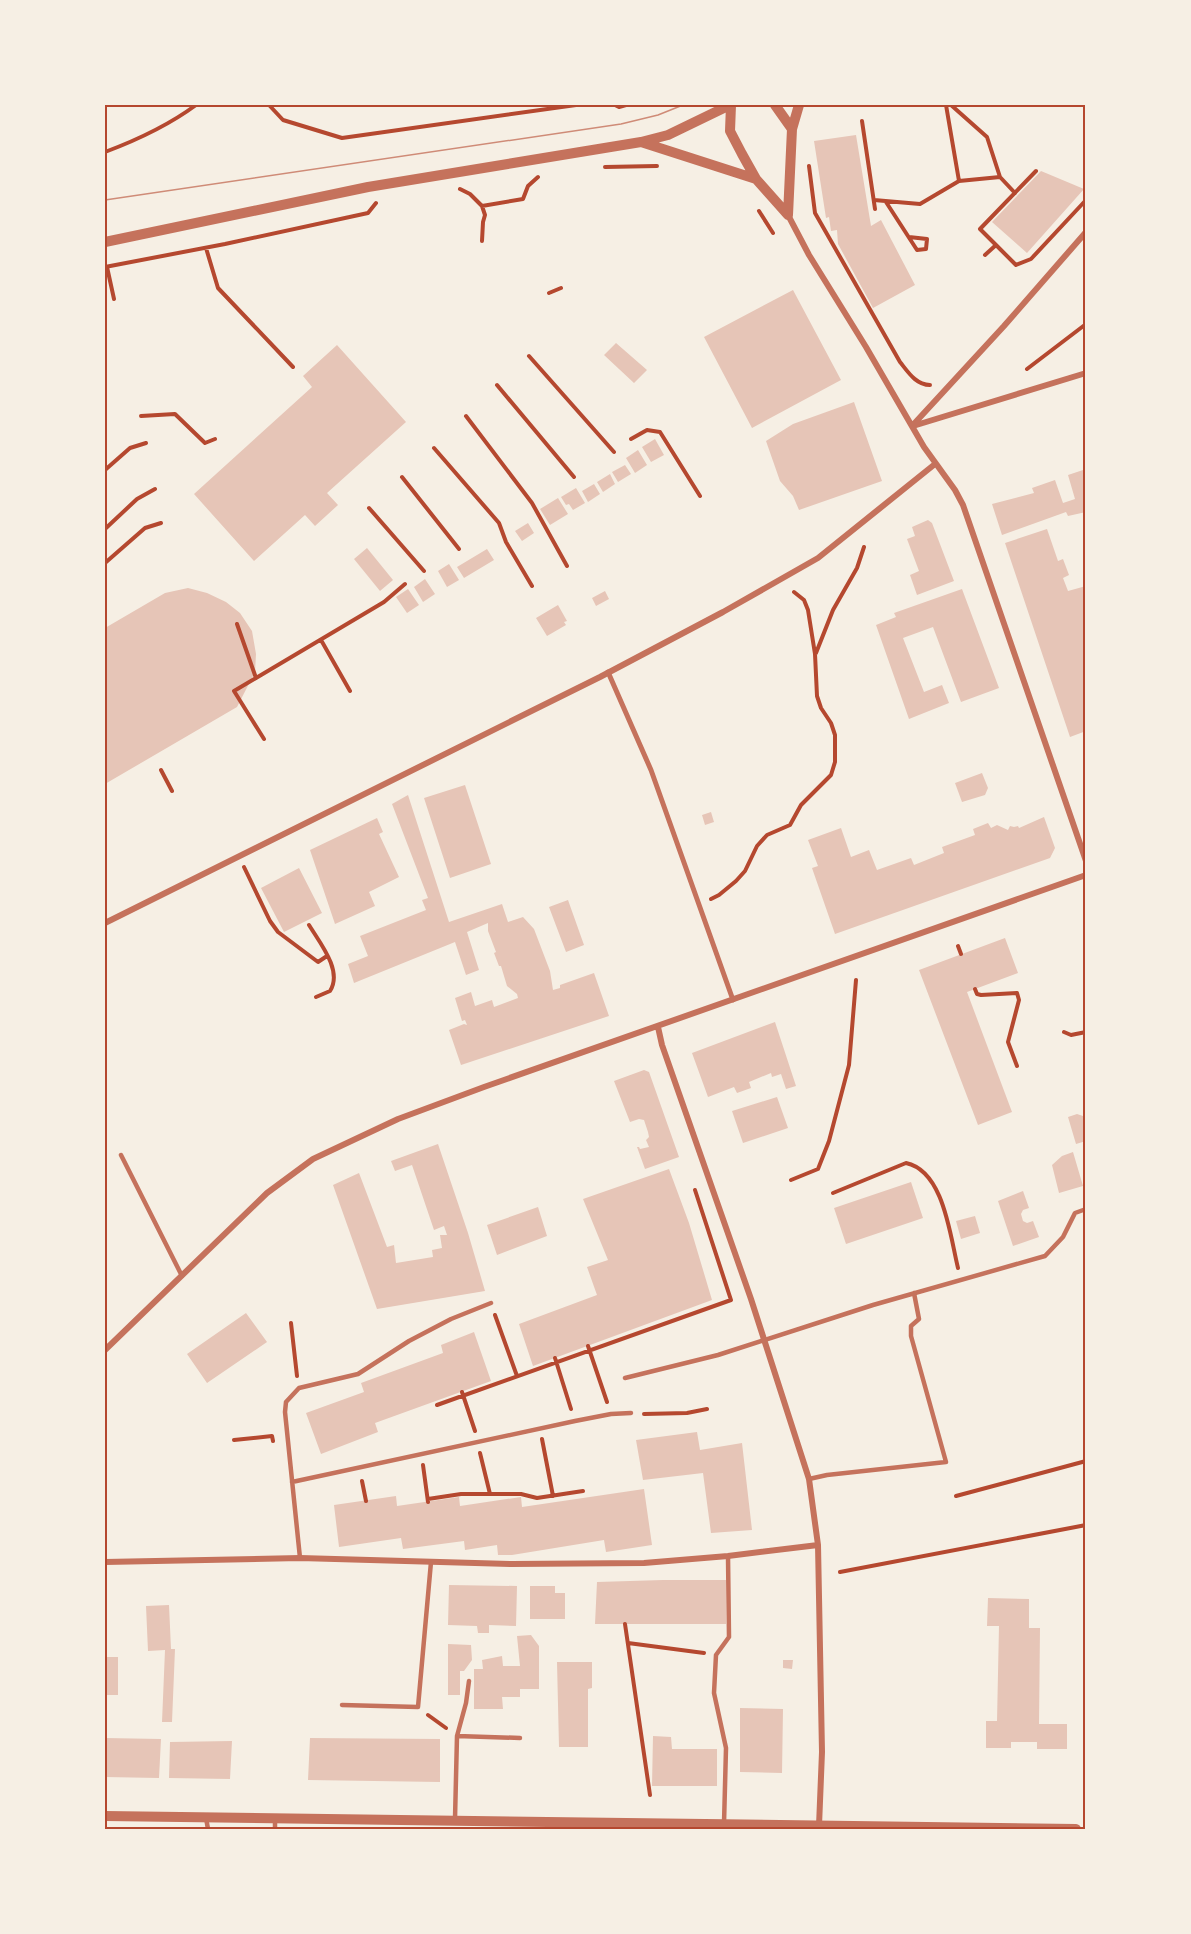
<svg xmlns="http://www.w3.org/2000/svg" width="1191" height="1934" viewBox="0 0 1191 1934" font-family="'Alegreya Sans',sans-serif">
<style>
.building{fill:#e6c5b7}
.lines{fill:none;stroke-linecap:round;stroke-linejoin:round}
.path{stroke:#b5482f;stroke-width:4}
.service{stroke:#c5725c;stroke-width:4.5}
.pedestrian{stroke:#c5725c;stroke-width:5}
.minor{stroke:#c5725c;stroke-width:6}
.tertiary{stroke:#c5725c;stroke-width:10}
.tram{stroke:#cf8b77;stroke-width:1.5}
.neatline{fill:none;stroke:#b5482f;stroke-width:2}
</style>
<rect width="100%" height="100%" fill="#f6efe4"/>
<path class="building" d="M856,135l15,91 10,-6 34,65 -42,23 -35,-64 -1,-14 -6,1 -2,-14 -3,1 -12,-77z
M1041,171l43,18 -57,64 -35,-31z
M793,290l48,90 -89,48 -48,-91z
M616,343l31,27 -13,13 -30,-28z
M337,345l69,77 -79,71 11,12 -23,21 -10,-11 -51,46 -60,-67 118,-107 -9,-11z
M854,402l28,79 -83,29 -6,-14 -13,-15 -14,-40 27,-17z
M655,439l9,16 -13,7 -9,-15z
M638,450l9,15 -12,8 -9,-15z
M625,465l6,9 -13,8 -6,-10z
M1086,469v43l-18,4 -2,-4 -64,23 -10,-31 42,-11 -2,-5 23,-8 8,23 12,-4 -7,-24z
M610,474l5,10 -12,8 -6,-10z
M594,484l6,10 -12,8 -6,-11z
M576,488l9,15 -12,7 -4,-6 -3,1 -5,-8z
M558,498l10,16 -18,11 -10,-16z
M928,520l4,3 22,58 -37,14 -7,-20 9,-4 -12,-32 8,-3 -3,-9z
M528,523l6,10 -12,8 -7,-10z
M1047,529l11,32 5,-2 6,16 -6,3 5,13 18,-5v45l-3,1 3,7v92l-16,6 -65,-194z
M367,548l26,32 -13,11 -26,-32z
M487,549l7,11 -30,18 -7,-11z
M449,564l10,16 -12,7 -9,-16z
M425,579l10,15 -12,8 -9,-15z
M188,588l19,5 19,9 14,11 12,18 4,23 -1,18 -18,35 -132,77v-156l60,-35z
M408,589l11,16 -12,8 -11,-16z
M962,589l37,99 -38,14 -28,-75 -30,11 21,54 18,-7 7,18 -40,16 -33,-94 20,-8 -2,-4z
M605,591l4,8 -13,7 -4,-8z
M558,605l9,16 -3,1 2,3 -19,11 -11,-18z
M982,773l6,15 -3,7 -23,7 -7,-19z
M465,785l26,79 -41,14 -26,-80z
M408,795l41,127 53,-18 6,18 15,-5 11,12 16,42 3,19 7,-2v-3l34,-12 15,43 -148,49 -12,-35 15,-6 3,1 -2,-5 -3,1 -7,-23 16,-6 4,14 17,-6 2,7 24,-9 -1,-4 -10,-8 -6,-20h-2l-5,-13 2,-1 -8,-21v-8l-21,9 12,38 -13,5 -11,-33 -101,41 -6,-19 20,-8 -8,-20 66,-26 -4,-10 6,-2 -36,-94z
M711,812l3,10 -9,3 -3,-10z
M1044,817l11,31 -5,10 -215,76 -23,-66 6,-2 -10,-26 33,-12 10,29 18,-7 8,20 34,-12 3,7 30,-12 -2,-6 33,-12 -2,-6 15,-6 3,5 6,-3 11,5 2,-4 4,1 4,-1 1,2z
M377,818l6,14 -4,2 20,43 -30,15 6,14 -40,18 -25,-74z
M299,868l23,45 -38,19 -23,-44z
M568,900l16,45 -18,7 -17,-45z
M1005,938l13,35 -51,19 45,120 -34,13 -59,-155z
M775,1022l21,64 -10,3 -5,-15 -9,3 -1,-4 -22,9 2,6 -14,5 -3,-6 -26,10 -16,-44z
M644,1070l5,2 30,85 -34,12 -8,-22h2l1,2 9,-2 -3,-7 3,-3 -1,-5 -4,-12 -5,-1 -9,3 -16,-41z
M777,1097l11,31 -45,15 -11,-32z
M1077,1114l9,3v24l-10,3 -8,-27z
M438,1144l30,89 17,58 -108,18 -44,-124 26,-12 28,74 7,-2 2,18 37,-6 -1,-7 10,-2 -2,-13h7l-3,-9 -10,4 -22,-65 -17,6 -4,-10z
M1073,1152l10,34 -24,7 -7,-28 10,-9z
M669,1169l20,54 23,77 -179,66 -14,-42 78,-29 -10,-28 21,-7 -25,-61z
M911,1182l12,36 -77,26 -12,-36z
M1023,1191l6,17 -6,2 -2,4 2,7 4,2 6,-2 6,16 -26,9 -15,-45z
M538,1207l9,29 -50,19 -10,-30z
M975,1216l5,17 -19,6 -5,-18z
M246,1313l21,29 -60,41 -20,-29z
M474,1332l17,49 -116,42 3,9 -57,22 -15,-41 58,-21 -3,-9 82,-30 -2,-8z
M697,1432l3,18 42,-7 10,87 -41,3 -8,-60 -60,7 -7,-40z
M644,1489l8,56 -46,7 -2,-12 -92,15h-14l-1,-10 -32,5 -1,-9 -61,8 -2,-11 -62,9 -5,-42 62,-9 1,10 62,-9 1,9 61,-9 1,10z
M663,1580h63v44h-131l2,-42z
M449,1585l68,1 -1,40 -27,-1v8h-11l-1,-7 -29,-1z
M530,1586h25v7h10v26h-35z
M988,1598l41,1v29h11l-1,96h28v25h-30v-7h-26v6h-25v-27h11l2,-95h-12z
M169,1605l2,44h4l-3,73h-10l3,-72 -17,1 -2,-45z
M531,1635l8,11v43h-19v8h-18l1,12h-29v-40h9l-1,-9 20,-4 1,10h17l-3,-30z
M448,1644l23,1 1,15 -8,11h-4v24h-12z
M105,1657h13v38h-13z
M783,1660h10l-1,9 -9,-1z
M557,1662h35v26l-4,1v58h-29z
M740,1708l43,1 -1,64 -42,-1z
M653,1736l18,1 1,12h45v37h-65z
M105,1738l56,1 -2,39 -54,-1z
M310,1738l130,1v43l-132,-2z
M232,1741l-2,38 -61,-1 1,-36z"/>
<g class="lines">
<path class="path" d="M269,105l14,15 59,18 234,-33
M615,105l4,2 7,-2
M946,105l13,76
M862,121l13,88
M105,152c32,-12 64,-27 91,-47
M809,166l6,47 85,149c8,10 16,23 30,23
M605,167l52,-1
M1000,177l15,16
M460,189l10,5 12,12 41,-7 5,-13 10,-9
M874,200l46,4 39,-23 41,-4 -13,-40 -36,-32
M886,202l31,48 9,-1 1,-10 -18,-2
M482,206l3,9 -2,7 -1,19
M759,211l14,22
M996,245l-16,-16 56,-58
M206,248l12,40 75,79
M985,255l11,-10 20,20 15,-6 55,-59
M105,267l120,-23 143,-31 8,-10
M107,267l7,32
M549,293l12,-5
M529,356l85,96
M1027,369l59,-45
M497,385l77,92
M141,416l34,-2 30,29 10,-4
M466,416l66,87 35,63
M631,439l16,-9 13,2 40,64
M434,448l65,75 7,19 26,44
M105,470l25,-22 16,-5
M402,477l57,72
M369,508l55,63
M105,529l32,-30 18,-10
M105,563l40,-35 16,-5
M237,624l19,54 128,-76 21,-18
M321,640l29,51
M816,653l17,-43 24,-42 7,-21
M256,678l-22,13 30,48
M161,770l11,21
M244,867l26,54 8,11 40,30 9,-6
M711,899l8,-4 17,-14 9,-10 12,-25 10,-11 23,-10 11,-20 30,-30 4,-13v-27l-4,-12 -10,-15 -4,-12 -2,-42 -7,-44 -4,-10 -10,-8
M309,925c11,18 34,46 21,66l-14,6
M958,946l3,8
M975,989l2,5 4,1 36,-2 2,7 -11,42 9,24
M1064,1032l7,3 15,-3
M791,1180l27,-11 11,-28 20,-76 7,-85
M833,1193l73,-30c38,8 44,73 52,105
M495,1315l22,61
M291,1323l6,53
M588,1346l19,56
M555,1358l16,51
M462,1392l13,39
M437,1405l294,-105 -36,-110
M644,1414l43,-1 20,-4
M542,1439l11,57
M234,1440l38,-4 1,5
M480,1453l10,41
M423,1465l5,37
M362,1481l4,20
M956,1496l130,-35
M428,1499l33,-5h60l16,4 46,-7
M840,1572l246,-47
M625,1624l25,171
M628,1643l76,10
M428,1715l18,13"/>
<path class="service" d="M121,1155l61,121
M625,1378l93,-23 155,-50 172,-49 18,-19 12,-24 11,-4
M809,1479l18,-4 119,-13 -35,-126v-10l8,-7 -5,-26
M292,1482l283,-61 36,-7 20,-1
M300,1558l-15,-146 1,-10 13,-14 59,-14 51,-33 42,-22 40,-16
M342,1705l76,2 13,-145
M457,1736l63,2
M206,1818l2,11
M455,1819l2,-83 9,-33 3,-22
M724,1824l2,-76 -12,-55 2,-38 13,-18 -1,-81
M275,1829v-10"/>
<path class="pedestrian" d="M608,672l43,98 82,230"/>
<path class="minor" d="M788,215l21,40 57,92 58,100 31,43 8,15 123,356
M912,426l92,-100 82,-94
M913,426l173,-53
M105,923l495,-246 123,-65 95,-54 117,-94
M658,1027l4,18 89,254 58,180 9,66 4,207 -3,74
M105,1350l162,-157 46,-34 85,-40 86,-32 602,-212
M105,1562l195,-4 212,6 132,-1 84,-7 90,-11"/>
<path class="tertiary" d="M731,105l-1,26 12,23 14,25 32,36
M775,105l17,24
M641,142l115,37
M788,215l4,-86 7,-24
M105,242l263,-55 273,-45 27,-7 62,-30
M105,1816l971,13"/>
<path class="tram" d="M105,200l516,-76 37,-9 25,-10"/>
</g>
<rect width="1191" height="1934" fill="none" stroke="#f6efe4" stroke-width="213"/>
<rect x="106" y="106" width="978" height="1722" class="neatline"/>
</svg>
